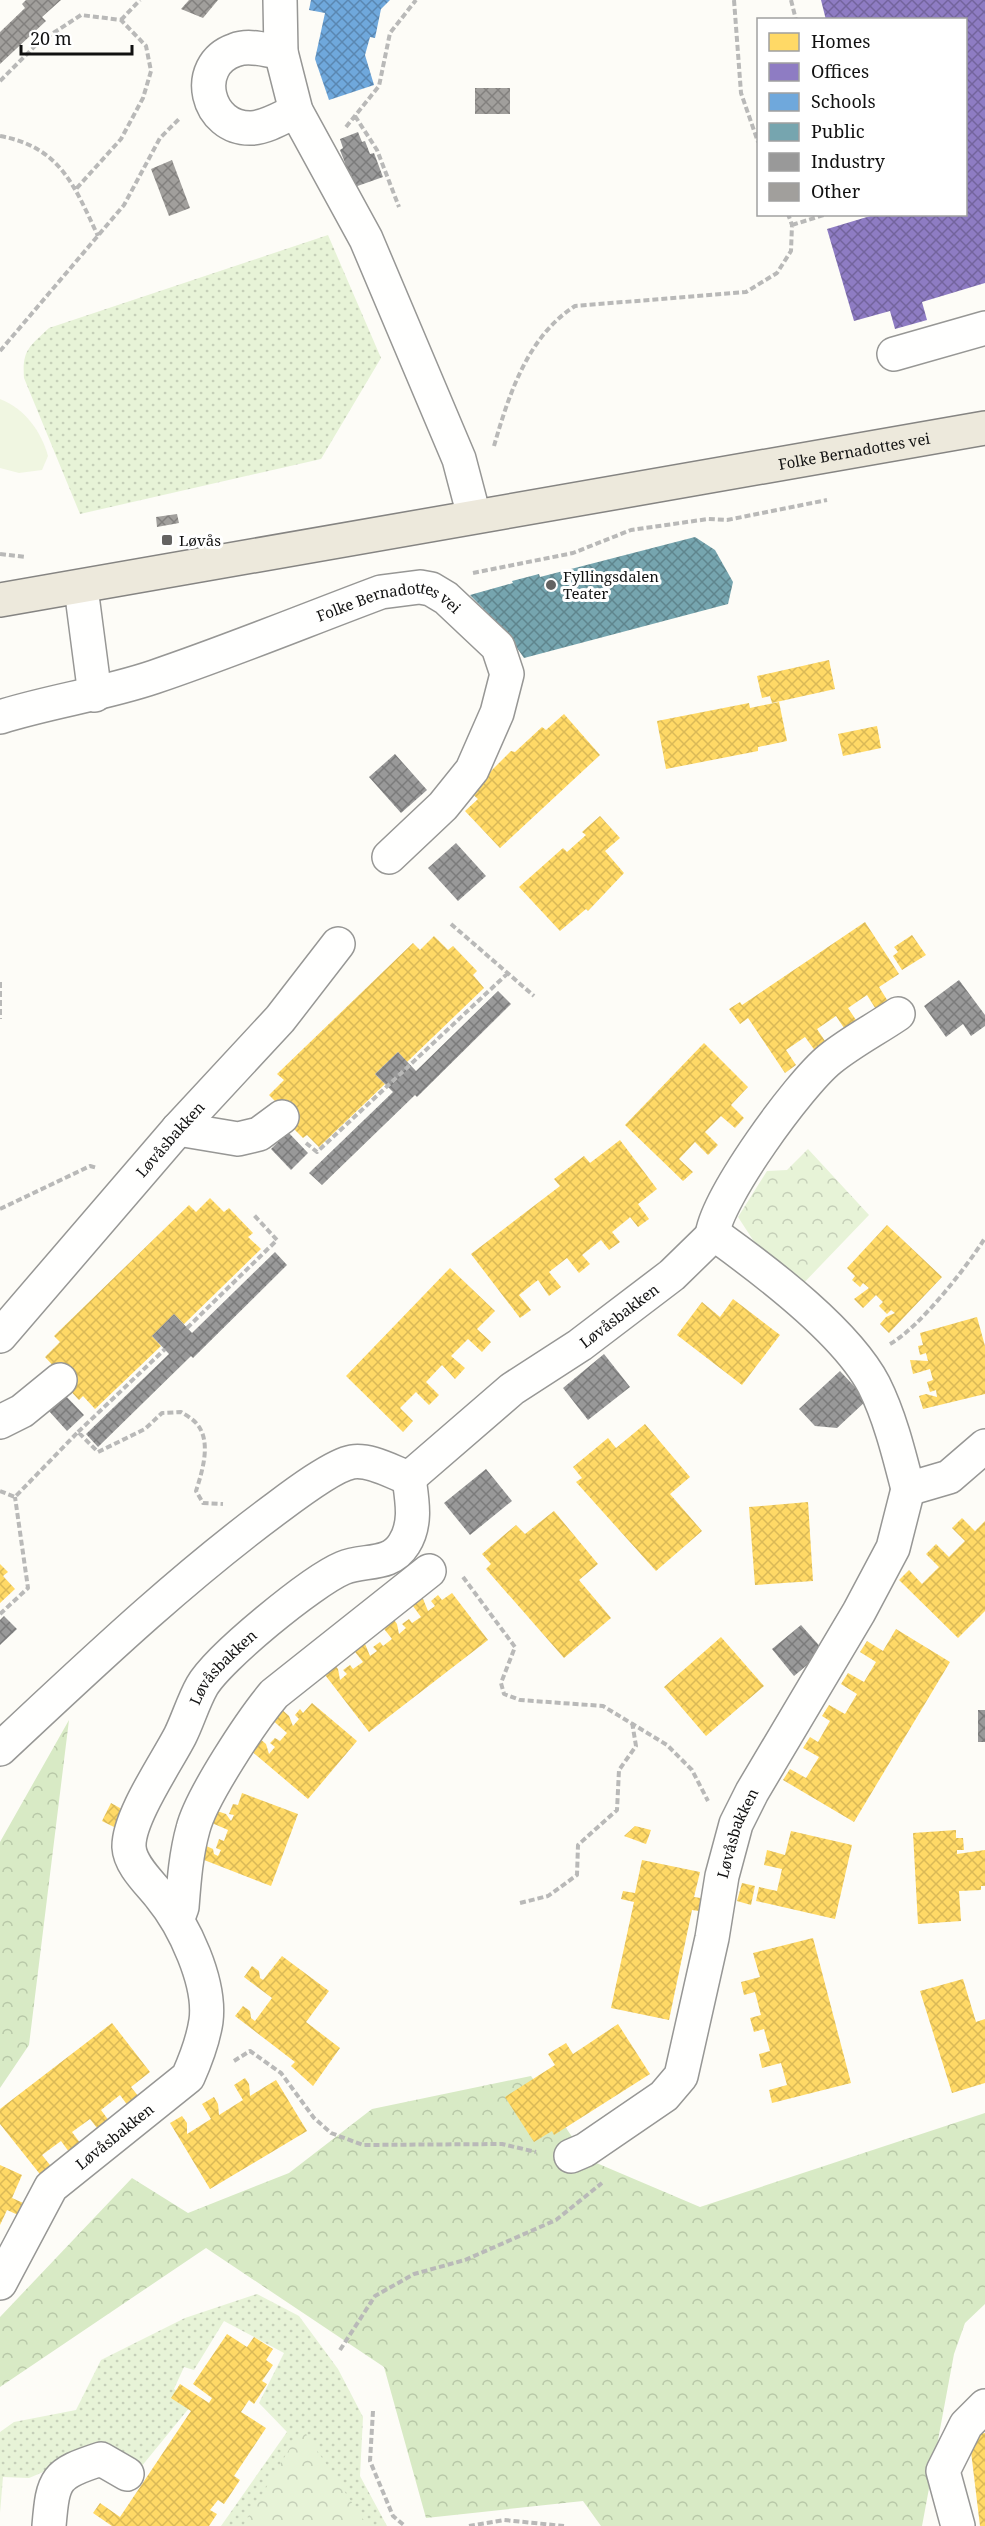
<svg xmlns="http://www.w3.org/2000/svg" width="985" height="2526" viewBox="0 0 985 2526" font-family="'Noto Serif',serif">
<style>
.grass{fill:url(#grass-dots)}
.forest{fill:url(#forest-crowns)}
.park{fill:url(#park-crowns)}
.pitch{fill:#f0f6e1}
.homes{fill:url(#homes-cross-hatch)}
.offices{fill:url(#offices-cross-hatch)}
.schools{fill:url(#schools-cross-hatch)}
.public{fill:url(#public-cross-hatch)}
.industry{fill:url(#industry-cross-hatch)}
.building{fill:url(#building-cross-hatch)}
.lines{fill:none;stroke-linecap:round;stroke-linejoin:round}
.minor-casing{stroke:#979795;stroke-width:36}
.major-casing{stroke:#858482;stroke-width:36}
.path{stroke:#b9b9b8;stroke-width:4;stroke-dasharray:6 3;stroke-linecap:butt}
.minor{stroke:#fffffe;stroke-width:33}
.major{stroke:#ede9dc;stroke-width:33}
.poi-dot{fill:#646362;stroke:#fff;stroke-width:2}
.labels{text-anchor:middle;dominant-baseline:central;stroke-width:6;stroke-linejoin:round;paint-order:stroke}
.street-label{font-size:15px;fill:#111;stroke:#fff}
.poi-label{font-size:15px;fill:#111;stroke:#fff;text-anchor:start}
</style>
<defs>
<pattern id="grass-dots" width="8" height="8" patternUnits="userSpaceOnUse" patternTransform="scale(1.5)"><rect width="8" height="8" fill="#e7f3d7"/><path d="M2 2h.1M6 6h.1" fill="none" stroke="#c5cfb8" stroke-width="1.8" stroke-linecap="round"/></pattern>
<pattern id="forest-crowns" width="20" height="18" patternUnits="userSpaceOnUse" patternTransform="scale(1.5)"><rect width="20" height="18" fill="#d8eac5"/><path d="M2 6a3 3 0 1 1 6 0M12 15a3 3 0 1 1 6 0" fill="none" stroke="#b8c8a8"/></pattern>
<pattern id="park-crowns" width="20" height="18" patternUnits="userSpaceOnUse" patternTransform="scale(1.5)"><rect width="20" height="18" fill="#e7f3d7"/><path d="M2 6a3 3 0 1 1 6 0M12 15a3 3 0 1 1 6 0" fill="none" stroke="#c5cfb8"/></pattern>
<pattern id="homes-cross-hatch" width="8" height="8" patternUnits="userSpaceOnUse" patternTransform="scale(1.5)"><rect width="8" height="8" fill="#ffd966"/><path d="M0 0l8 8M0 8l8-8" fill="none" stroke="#dab957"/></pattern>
<pattern id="offices-cross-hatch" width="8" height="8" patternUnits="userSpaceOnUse" patternTransform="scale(1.5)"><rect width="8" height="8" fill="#8e7cc3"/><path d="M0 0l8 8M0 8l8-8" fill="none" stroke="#73649d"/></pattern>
<pattern id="schools-cross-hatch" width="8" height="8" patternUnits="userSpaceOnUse" patternTransform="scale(1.5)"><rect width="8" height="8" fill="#6fa8dc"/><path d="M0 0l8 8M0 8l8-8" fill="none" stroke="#5a87b1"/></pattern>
<pattern id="public-cross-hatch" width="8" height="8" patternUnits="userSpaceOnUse" patternTransform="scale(1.5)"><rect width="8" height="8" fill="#76a5af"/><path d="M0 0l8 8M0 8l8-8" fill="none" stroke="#5f858d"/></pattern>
<pattern id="industry-cross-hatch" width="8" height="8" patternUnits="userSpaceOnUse" patternTransform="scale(1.5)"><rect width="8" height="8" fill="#999"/><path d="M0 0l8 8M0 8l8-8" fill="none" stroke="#7b7b7b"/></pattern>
<pattern id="building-cross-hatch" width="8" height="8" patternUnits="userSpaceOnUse" patternTransform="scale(1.5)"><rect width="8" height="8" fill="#a19f9c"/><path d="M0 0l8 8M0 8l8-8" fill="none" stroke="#82807e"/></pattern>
</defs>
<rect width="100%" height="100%" fill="#fdfcf7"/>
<path class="grass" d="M328,235l53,123 -60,101 -241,55 -56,-136c-2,-28 5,-31 25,-50z
M257,2294l42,22 39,53 25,48 -3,59 27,50h-166l66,-94 -28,-29 25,-50 -60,-32 -30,49 -10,-3 -10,22 20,13 -53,65 -36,-21 -76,32 -26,-1 -3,36v-81l14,-10 62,-12 25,-50 84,-42z"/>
<path class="forest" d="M69,1720l-40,325 -29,43v-246z
M531,2076l56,83 113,48 285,-94v191l-20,19 -11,31 -32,172h-321l-18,-25 -157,17 -42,-151 -178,-119 -206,139v-70l132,-139 56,35 101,-40 83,-64z"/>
<path class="park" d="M808,1149l61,66 -71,74 -45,-49 -15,-23 29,-46 20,-1z
M302,2428l65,97 3,1h-127z"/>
<path class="pitch" d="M0,399c25,10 41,32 48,57l-6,14 -23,3 -19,-5z"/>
<path class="homes" d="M829,660l6,29 -63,14 -2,-7 -8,2 -5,-22z
M779,702l8,39 -29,6v4l-92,18 -9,-48 92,-18 1,5z
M564,714l36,41 -100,93 -35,-37 13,-12 -8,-7 41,-41 4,1 27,-25 4,3z
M877,726l4,22 -38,8 -5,-22z
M600,816l20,22 -15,13 19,22 -36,38 -2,-2 -26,22 -41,-44 44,-39 4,4 19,-17 -4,-3z
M865,922l34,52 -20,13 10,16 -12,8 -10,-16 -19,13 10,15 -12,8 -10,-15 -19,13 10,15 -11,8 -11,-15 -19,13 10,15 -11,8 -37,-55 -8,6 -11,-15 11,-7 2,3z
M912,935l14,20 -24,15 -9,-14 5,-4 -4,-5z
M434,936l14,14 5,-4 24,25 -4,4 11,13 -77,74 -9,-10 -23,22 10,10 -66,63 -12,-12 -4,3 -21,-21 1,-8 -14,-14 15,-15 -7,-6 136,-131 7,7z
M704,1043l44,44 -17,18 13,13 -9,10 -14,-12 -16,16 13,13 -10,10 -13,-13 -16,17 14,13 -10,9 -58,-56z
M620,1140l37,49 -19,15 11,15 -11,8 -8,-10 -2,2 -16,13 8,10 -11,8 -8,-10 -19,15 8,9 -11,9 -12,-15 -18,14 12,15 -12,9 -11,-16 -19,15 12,15 -11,8 -49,-64 89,-68 -6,-7 30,-23 6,7z
M210,1198l14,14 5,-4 24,25 -5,4 13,12 -77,75 -10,-10 -22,22 9,10 -66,63 -12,-13 -4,4 -19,-20 -2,-9 -13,-14 15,-15 -6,-6 135,-131 7,7z
M887,1225l55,52 -53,56 -9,-9 6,-7 9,-4 -4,-3 -4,4 -8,-8 4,-4 -7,-7 -13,13 -9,-9 15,-11 -6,-5 -3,4 -8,-7 3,-4 -8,-8z
M450,1268l45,43 -18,18 14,13 -9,10 -14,-13 -17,17 14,12 -10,11 -13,-14 -16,17 13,13 -10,10 -13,-13 -16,16 13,13 -10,11 -57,-56z
M733,1299l47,36 -38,50 -65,-50 25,-33 18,15z
M977,1317l8,29v48l-62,15 -4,-13 7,-2 11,3 -1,-7 -6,2 -3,-10 6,-2 -3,-11 -17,5 -3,-14 18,1 -2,-8 -6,2 -2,-9 5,-1 -3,-12z
M645,1424l45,53 -20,17 32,37 -46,40 -80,-89 6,-4 -9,-11 35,-29 8,10z
M808,1502l5,79 -58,4 -6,-78z
M554,1511l44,53 -19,16 32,38 -47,40 -78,-89 5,-5 -9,-10 34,-29 9,9z
M962,1518l13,13 10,-10v90l-27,27 -59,-58 10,-10 13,14 17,-17 -13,-13 10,-10 13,13 16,-16 -13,-13z
M0,1564l8,8 -5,4 12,13 -15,14z
M452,1593l36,47 -119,92 -47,-61 11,-8 5,6 2,11 7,-6 -4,-4 7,-5 3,4 10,-7 -11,-14 11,-9 7,17 7,-5 -4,-4 7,-5 3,4 9,-7 -11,-14 11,-8 5,7 2,10 7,-6 -4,-4 7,-5 3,4 9,-6 -11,-15 11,-8 7,17 7,-5 -4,-5 7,-6 4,5z
M896,1629l54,33 -96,160 -71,-42 7,-11 16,9 13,-21 -16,-9 7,-11 8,5 12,-21 -8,-5 7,-11 16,9 12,-20 -16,-10 7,-11 16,9 12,-20 -16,-10 7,-11 16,10z
M721,1637l43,49 -58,50 -42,-49z
M312,1703l45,38 -49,58 -59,-50 10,-11 7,6 3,10 6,-7 -5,-4 5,-5 5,3 7,-8 -18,-16 9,-11 11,10 4,10 6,-7 -4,-4 5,-6 3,4z
M242,1793l56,21 -27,72 -72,-28 5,-13 9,4 1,5 4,2 3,-6 -5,-2 3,-9 5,2 4,-11 -16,-7 5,-12 9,3 5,7 3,-6 -5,-1 4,-10 5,1z
M111,1803l16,9 -9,17 -16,-8z
M635,1826l16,4 -5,14 -22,-8z
M956,1830v8h7l1,12h-7v4l28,-4v36h-4v4l-22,1 2,30 -43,3 -5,-91z
M791,1831l61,14 -17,74 -79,-18 3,-14 18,4 5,-22 -18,-4 3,-15 18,5z
M642,1860l58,12 -6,25 13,2 -2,13 -13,-2 -23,110 -58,-12 23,-106 -13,-3 2,-8 12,2z
M742,1883l13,3 -4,19 -14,-4z
M813,1938l38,145 -79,20 -3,-13 18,-5 -6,-22 -19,5 -3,-14 11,-3 -6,-22 -10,3 -4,-14 11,-3 -6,-23 -11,3 -3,-13 19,-5 -7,-24z
M282,1956l47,35 -23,31 34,26 -27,38 -22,-20 4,-4 -60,-46 8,-10 7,5 1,7 4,3 17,-23 -28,-21 8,-11 7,5 1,7 3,2z
M963,1979l13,43 9,-3v64l-33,10 -32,-102z
M112,2023l38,49 -19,15 11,14 -11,9 -11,-15 -19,15 11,15 -11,8 -11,-14 -18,13 11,15 -11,9 -11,-15 -19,14 12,15 -11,8 -43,-54v-15z
M618,2024l32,50 -96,61 -2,-4 -18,11 -29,-45 50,-32 -7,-11 18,-11 7,11z
M245,2078l4,6 1,12 26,-16 31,51 -97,58 -40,-66 12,-7 5,7v11l24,-15 -9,-15 12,-7 4,7 1,11 24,-15 -9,-15z
M0,2165l22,10 -10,23 18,8 -5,12 -18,-8 -7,15z
M227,2334l20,13 7,-10 19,12 -7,11 7,5 -11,16 5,3 -13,20 -5,-4 -8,12 25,16 -32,48 6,4 -16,24 -6,-4 -8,10 7,4 -8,12h-97l-19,-13 7,-10 20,14 71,-106 -20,-13 9,-14 29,19 3,-5 -19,-14z
M985,2433v93h-5l-11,-91z"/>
<path class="offices" d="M821,0h164v283l-63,19 5,18 -32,9 -5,-18 -36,10 -27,-92 50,-15h89v-194h-140z"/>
<path class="schools" d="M311,0h79l-9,9 -6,29 -5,-1 -5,18 9,30 -45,15 -14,-41 10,-46 -16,-3z"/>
<path class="public" d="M695,537l20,13 18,32 -5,22 -204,54 -18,-26 -36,-37 43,-12 -1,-2 27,-7 1,3z"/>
<path class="industry" d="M358,132l4,10 3,-1 5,13 4,-1 9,24 -34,12 -9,-24 5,-2 -5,-13 3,-2 -3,-9z
M395,754l32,36 -26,23 -32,-36z
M456,843l30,33 -28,25 -30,-33z
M959,980l26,35v11l-14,10 -8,-12 -17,13 -22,-31z
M498,991l13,13 -94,93 -2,-2 -93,90 -13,-12 84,-81 -18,-18 23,-22 18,19z
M288,1132l20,21 -17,17 -20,-21z
M275,1252l12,13 -94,93 -2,-2 -93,91 -12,-13 83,-80 -17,-18 22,-22 18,19z
M604,1354l26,33 -42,33 -25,-32z
M840,1371l27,29 -30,28 -22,-2 -16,-17z
M64,1394l20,21 -17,16 -19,-21z
M486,1469l26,32 -42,34 -26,-32z
M4,1616l13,13 -17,16v-25z
M801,1625l23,26 -30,25 -22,-27z
M978,1710h7v32h-7z"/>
<path class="building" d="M26,0h35l-19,17 4,4 -46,43v-32l25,-24 -3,-4z
M189,0h29l-15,18 -22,-9z
M475,88h35v26h-35z
M172,160l18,48 -21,8 -18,-47z
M177,514l2,9 -22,4 -1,-10z"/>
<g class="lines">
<g class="minor-casing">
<g id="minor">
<path d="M280,0l1,52 15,59 70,128 93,220 15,57"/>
<path d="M281,52c-14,-1 -31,-8 -46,-2 -44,15 -29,80 17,78 15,-1 31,-11 44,-17"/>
<path d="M894,354l91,-26"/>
<path d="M81,588l14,107"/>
<path id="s1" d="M0,717c51,-16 104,-23 154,-40 77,-26 152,-57 227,-85l39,-5 11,2 15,9 52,49 9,27 -10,39 -25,57 -29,36 -54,51"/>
<path d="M178,1129l60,10 21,-5 23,-17"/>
<path d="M712,1236c4,-38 87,-152 118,-177 21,-17 46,-30 68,-45"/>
<path id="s2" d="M0,1336l178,-207 102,-110 58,-75"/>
<path d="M0,1422l22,-11 38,-31"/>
<path id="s3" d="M409,1478l103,-89 68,-44 92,-70 40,-39 9,3c47,34 126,94 153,146 16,32 25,69 34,104l41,-12 36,-31"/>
<path d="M0,1749c90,-84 179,-169 278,-242 16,-12 56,-42 74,-45 18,-3 40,10 57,16"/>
<path d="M178,1918l4,-11c2,-26 4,-53 11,-78 8,-32 59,-109 81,-135l155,-123"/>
<path id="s4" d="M571,2156l14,-6 79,-54 17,-20 31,-138 10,-62 14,-52 16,-32 107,-180 34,-64 15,-59"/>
<path id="s5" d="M0,2283l51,-96 137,-110c8,-18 15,-36 18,-56 5,-39 -22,-96 -46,-125 -11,-14 -30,-31 -31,-49 -1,-29 37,-84 51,-111 8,-16 13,-34 22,-50 16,-28 110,-105 141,-118 21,-9 47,-1 61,-24 13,-20 8,-44 5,-66"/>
<path d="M49,2526c4,-48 6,-52 52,-67l26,15"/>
<path d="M958,2526l-15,-55 23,-46 19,-19"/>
</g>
</g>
<g class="major-casing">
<g id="major">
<path id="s6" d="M0,600l985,-172"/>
</g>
</g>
<path class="path" d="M734,0l7,93 17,49
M791,0l5,20
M121,20l19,-20
M0,81l38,-38 43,-28 40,5 25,26 5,25 -8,27 -22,41 -45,50
M355,116l22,34 22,57
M346,127l33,-41 11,-53 26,-33
M0,136c60,11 74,49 98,100
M792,225l35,-11
M0,351l124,-146 36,-67 20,-20
M494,446c15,-52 34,-110 81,-140l171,-14 31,-19 14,-22 1,-26 -4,-11
M0,554l26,3
M473,573l100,-20 58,-23 77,-11 19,1 100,-20
M451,924l83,72
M0,982v37
M306,1143l11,9 190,-178
M0,1209l90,-43 7,2
M187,1328l90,-88 -24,-26
M890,1344c30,-17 76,-76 95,-106
M78,1432l87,-83
M0,1491l15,6 63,-65 20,20 47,-23 17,-16 19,-1c5,3 12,7 16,12 15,18 5,48 -1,67l7,12 20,1
M463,1577l52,70 -14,36 3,11 16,6 83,6 64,39 25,25 16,31
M0,1614l28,-26 -13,-91
M520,1903l28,-7 29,-21 1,-30 39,-35 2,-40 17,-24 -4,-24
M234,2061l16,-10 31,22 33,45 17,15 32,12 139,-1 34,8
M340,2350l35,-54 39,-22 51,-14 91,-40 46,-37
M373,2411l-3,50 23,55 12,10
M469,2526l35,-6 60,6"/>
<use href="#minor" class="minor"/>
<use href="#major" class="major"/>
</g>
<g class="poi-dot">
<rect x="161" y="534" width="12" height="12" rx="3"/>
<circle cx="551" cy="585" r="6"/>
</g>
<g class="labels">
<g class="street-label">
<text stroke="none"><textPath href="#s6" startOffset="867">Folke Bernadottes vei</textPath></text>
<text stroke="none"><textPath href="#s1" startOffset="410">Folke Bernadottes vei</textPath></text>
<text stroke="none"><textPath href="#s2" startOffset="260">Løvåsbakken</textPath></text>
<text stroke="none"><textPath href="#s3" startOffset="266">Løvåsbakken</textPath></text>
<text stroke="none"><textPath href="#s5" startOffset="744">Løvåsbakken</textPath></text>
<text stroke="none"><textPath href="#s4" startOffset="387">Løvåsbakken</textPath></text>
<text stroke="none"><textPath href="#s5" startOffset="190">Løvåsbakken</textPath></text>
</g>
<g class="poi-label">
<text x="179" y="540">Løvås</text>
<text x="563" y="576">Fyllingsdalen<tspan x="563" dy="17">Teater</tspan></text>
</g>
</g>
<rect x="757" y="18" width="210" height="198" fill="#ffffff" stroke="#a0a0a0" stroke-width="1.5"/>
<rect x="769" y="33" width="30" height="18" fill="#ffd966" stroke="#a0a0a0" stroke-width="1.5"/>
<text x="811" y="48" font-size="18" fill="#111111">Homes</text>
<rect x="769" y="63" width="30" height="18" fill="#8e7cc3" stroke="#a0a0a0" stroke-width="1.5"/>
<text x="811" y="78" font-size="18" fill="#111111">Offices</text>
<rect x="769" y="93" width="30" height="18" fill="#6fa8dc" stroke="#a0a0a0" stroke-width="1.5"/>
<text x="811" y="108" font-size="18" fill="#111111">Schools</text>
<rect x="769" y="123" width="30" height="18" fill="#76a5af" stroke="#a0a0a0" stroke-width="1.5"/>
<text x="811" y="138" font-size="18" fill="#111111">Public</text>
<rect x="769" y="153" width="30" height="18" fill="#999999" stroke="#a0a0a0" stroke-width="1.5"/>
<text x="811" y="168" font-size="18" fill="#111111">Industry</text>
<rect x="769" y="183" width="30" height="18" fill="#a19f9c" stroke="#a0a0a0" stroke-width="1.5"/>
<text x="811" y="198" font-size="18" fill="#111111">Other</text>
<path d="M21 45v9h111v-9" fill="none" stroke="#111111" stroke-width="3"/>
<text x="30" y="45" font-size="18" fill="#111111" stroke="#ffffff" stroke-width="4.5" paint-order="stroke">20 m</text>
</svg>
